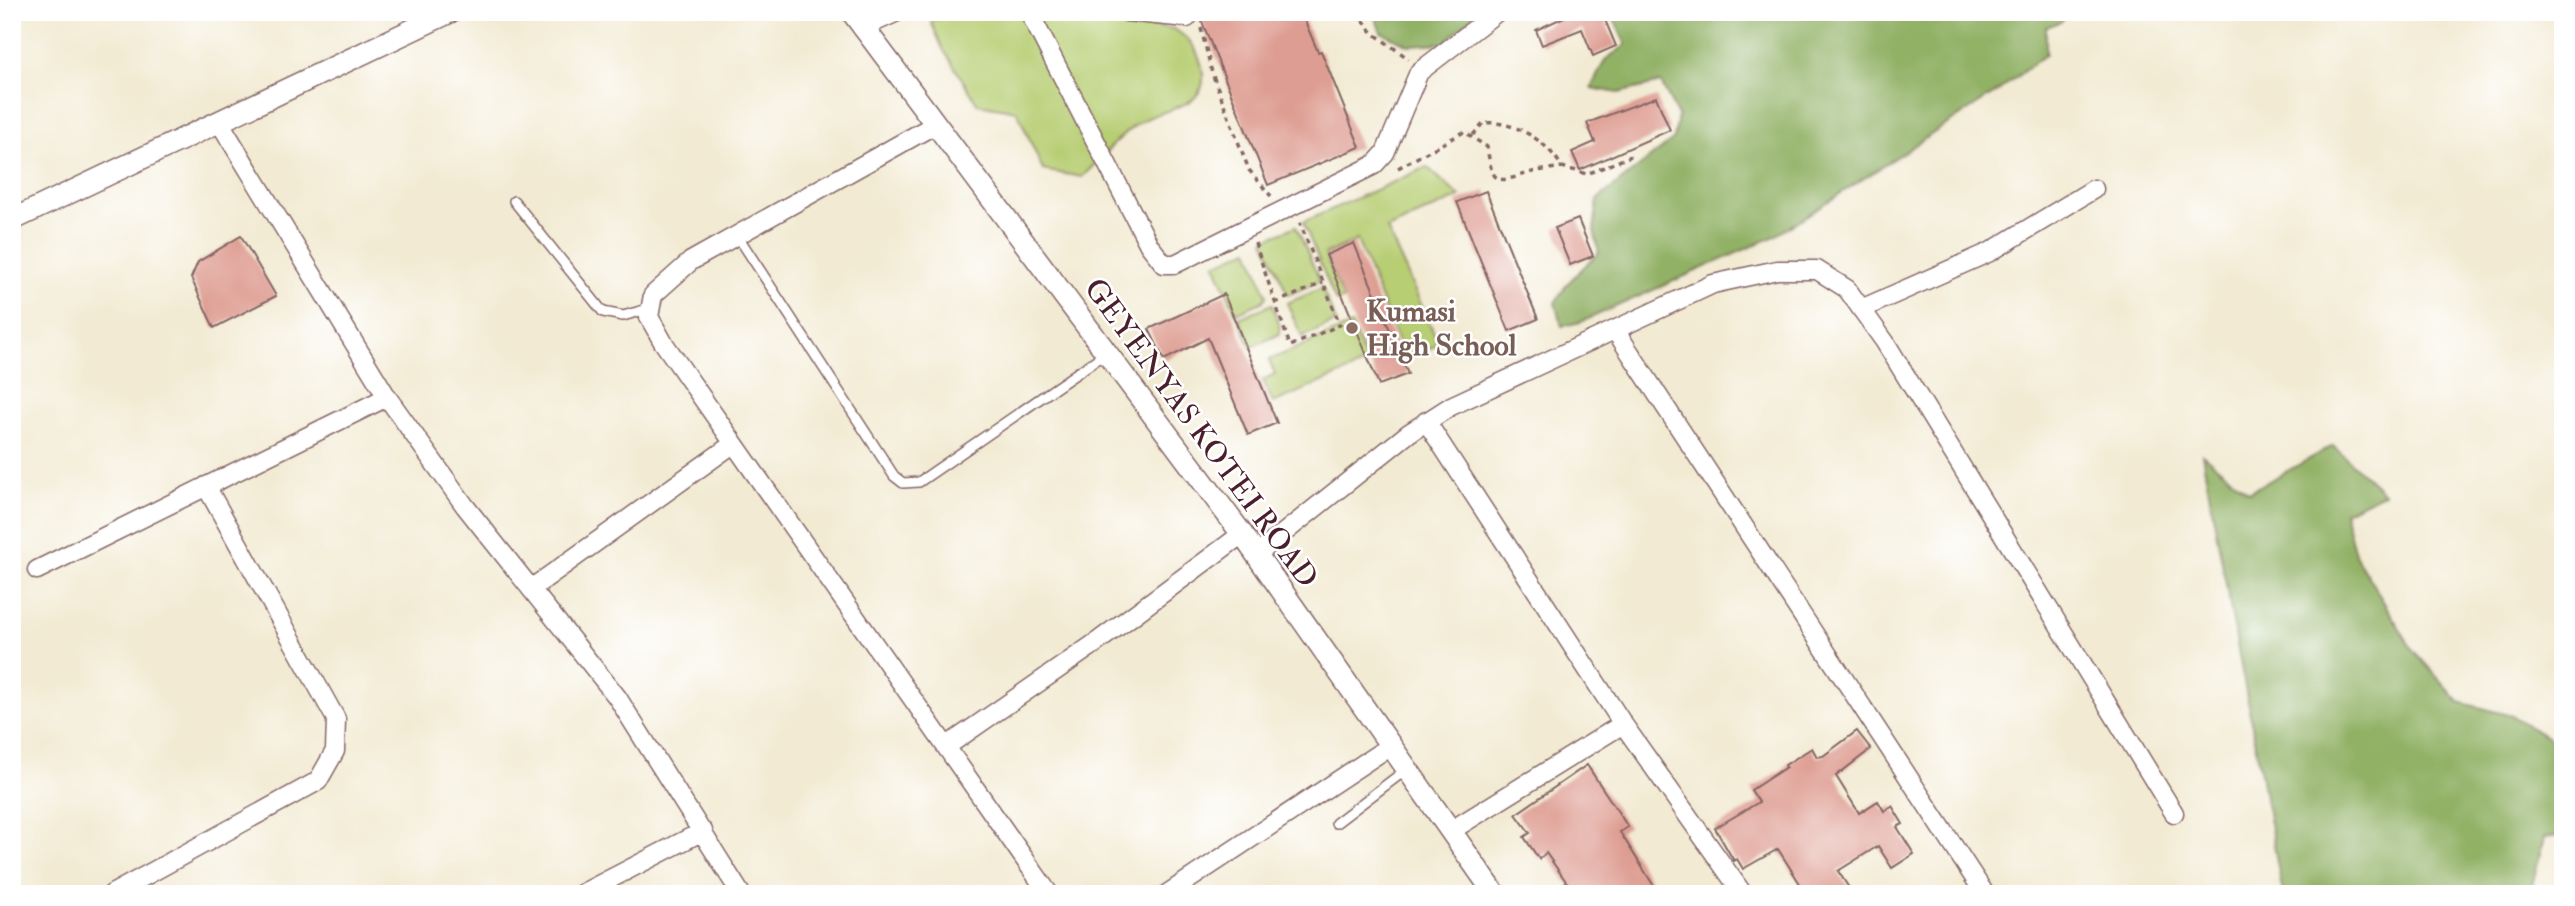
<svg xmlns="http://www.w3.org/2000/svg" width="2575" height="906" viewBox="0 0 2575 906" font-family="'IM FELL Double Pica',serif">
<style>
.green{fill:#b7ce73;stroke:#80764f;stroke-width:2}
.forest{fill:#91b165;stroke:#6e6848;stroke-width:2}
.building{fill:#de9d92}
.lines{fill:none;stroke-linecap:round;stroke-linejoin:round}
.service-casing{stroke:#856665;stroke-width:12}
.minor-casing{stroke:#856665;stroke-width:21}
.tertiary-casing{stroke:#856665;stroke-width:24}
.path{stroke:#856665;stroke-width:3.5;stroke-dasharray:5 5;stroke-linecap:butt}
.service{stroke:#fff;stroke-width:9}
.minor{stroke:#fff;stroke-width:18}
.tertiary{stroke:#fff;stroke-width:21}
.education-dot{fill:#8d6e63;stroke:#fff;stroke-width:2.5}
.labels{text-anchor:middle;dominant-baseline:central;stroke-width:5;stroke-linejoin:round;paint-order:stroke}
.education-label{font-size:30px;font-weight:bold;fill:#785e54;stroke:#fff;text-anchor:start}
.street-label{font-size:30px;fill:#4a1f2b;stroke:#fff}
</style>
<rect width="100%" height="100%" fill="#fff"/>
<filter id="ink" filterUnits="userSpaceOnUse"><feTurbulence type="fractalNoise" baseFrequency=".0143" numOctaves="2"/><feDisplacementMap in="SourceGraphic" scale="14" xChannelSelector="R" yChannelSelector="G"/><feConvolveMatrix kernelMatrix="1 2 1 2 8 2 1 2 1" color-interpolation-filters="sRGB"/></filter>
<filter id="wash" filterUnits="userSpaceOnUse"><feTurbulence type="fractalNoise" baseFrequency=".00686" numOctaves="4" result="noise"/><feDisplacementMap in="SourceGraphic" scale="28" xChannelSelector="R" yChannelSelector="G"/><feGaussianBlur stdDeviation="1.57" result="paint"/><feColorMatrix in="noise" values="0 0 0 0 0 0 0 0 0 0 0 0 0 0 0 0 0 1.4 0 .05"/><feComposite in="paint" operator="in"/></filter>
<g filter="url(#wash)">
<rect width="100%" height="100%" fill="#f2ead2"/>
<path class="green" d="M949,12h67l158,17c16,10 23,19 28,38 9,42 -35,39 -60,54 -20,11 -43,40 -60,56l-39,-7 -26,-59 -39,-7 -35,-55 -12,-27z
M1427,167l33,30 -73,32 52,115 -34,15 -48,-119 -32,14 19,45 -8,3 -33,-80z
M1296,226l24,55 -32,14 -24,-55z
M1249,249l18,47 -5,6 -26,11 -21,-49z
M1322,288l14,34 -34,15 -15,-34z
M1272,304l8,23v7l-29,13 -12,-29z
M1351,325l16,38 -94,40 -10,-23 12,-6 -6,-14z"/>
<path class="forest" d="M1373,12h104l-33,31 -35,2 -28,-13z
M1611,12h459l-9,10 -15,5v27l-48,37 -223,145 -194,86 -19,4 -7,-23 12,-19 32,-32 -5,-22 4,-31 76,-60 4,-23 -17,-33 -43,10 -27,-5 14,-28 21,-15z
M2333,446l51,47 -40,19 12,45 57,93 46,52 53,14 51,31v89l-19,1 -14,57h-247l-81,-440 47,38z"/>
<g id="blocks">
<path class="building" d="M1198,12h103l17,40 3,-1 39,96 -92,38z
M1575,12h47l-17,8 11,26 -23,10 -11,-27 -40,16 -6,-15z
M1656,97l14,33 -90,40 -8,-18 23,-10 -8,-19z
M1486,191l52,128 -29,12 -52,-129z
M1578,219l15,37 -23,9 -15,-37z
M241,236l35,60 -62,32 -23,-50 7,-16z
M1354,243l54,131 -29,11 -53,-130z
M1224,294l53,129 -29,12 -40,-97 -44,22 -15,-31z
M1857,731l14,18 -35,27 23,37 19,-12 6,10 8,-5 11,18 -6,3 17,27 -22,14 -14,-22 -40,25 15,23h-37l-5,-8 -7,4 -26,-41 -35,20 -6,-10 -3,2 -19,-33 44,-26 -8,-12 35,-23 -1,-2 27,-17 5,9 6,-1z
M1587,765l41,62 -8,5 39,62h-84l-29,-41 -7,6 -15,-22 6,-4 -14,-19z"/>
</g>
</g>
<g filter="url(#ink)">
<use href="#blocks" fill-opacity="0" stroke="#856665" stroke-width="2"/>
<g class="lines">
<g class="service-casing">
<path id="service" d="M514,201l89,111 20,4 28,-8
M737,235l157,241 9,7 16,-1 187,-129
M1336,823l71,-54"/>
</g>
<g class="minor-casing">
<path id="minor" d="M1029,12l120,233 15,19h11l199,-99 11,-12 34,-81 78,-60
M1126,12l61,6 -1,-6
M862,28l35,-16
M220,123l167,274 78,109 152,191 124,197
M934,125l-243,136 -38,34 -4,22 14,25 386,552
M1861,309l129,-57 104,-63
M1615,330l370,564
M1426,421l197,303 120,170
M1256,555l153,-122 42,-27 262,-122 64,-14h40l30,19 38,53 289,471
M37,570l350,-173
M532,588l201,-144
M947,746l150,-104 145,-108
M1452,830l171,-106
M112,894l206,-113 17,-30 1,-32 -130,-233
M581,894l122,-63
M1167,894l223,-148"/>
</g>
<g class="tertiary-casing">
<path id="tertiary" d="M852,12l390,522 253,360
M12,220l438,-208"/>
</g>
<path class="path" d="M1357,12l16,21 36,26
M1201,28l11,45 37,97 22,26
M1473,135l10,-12c31,-3 63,17 79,44l25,7 44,-18
M1398,168l66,-36 23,15c6,37 7,37 42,26 10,-3 22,-4 33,-6
M1255,243l35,103 50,-21 -40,-102
M1275,303l48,-20"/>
<use href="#service" class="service"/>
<use href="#minor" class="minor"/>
<use href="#tertiary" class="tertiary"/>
</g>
</g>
<circle class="education-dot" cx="1352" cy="328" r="7"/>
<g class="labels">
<g class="education-label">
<text x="1366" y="311">Kumasi<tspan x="1366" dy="34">High School</tspan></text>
</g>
<g class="street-label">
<text transform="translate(1201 433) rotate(54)">GEYENYAS KOTEI ROAD</text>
</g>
</g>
<rect width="2575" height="906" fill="none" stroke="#fff" stroke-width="42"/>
</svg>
